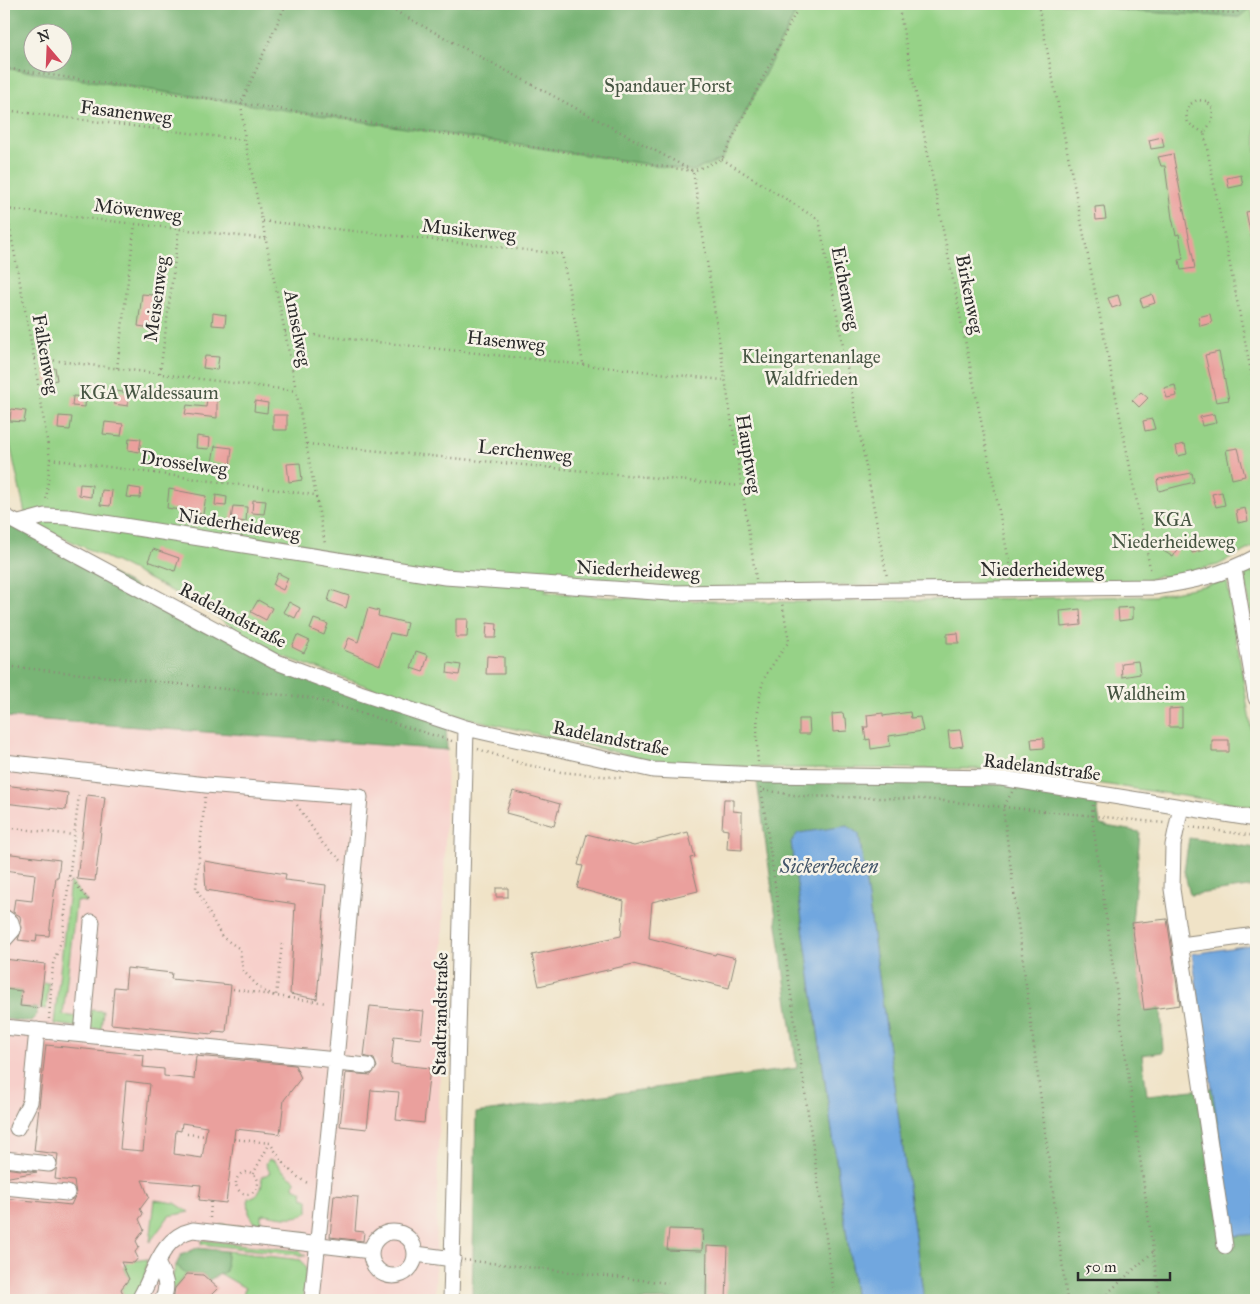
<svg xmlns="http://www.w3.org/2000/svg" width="1260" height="1304" viewBox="0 0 1260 1304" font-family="'IM FELL Great Primer',serif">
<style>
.built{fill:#f7d0cb}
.green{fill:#96d287;stroke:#607e59}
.forest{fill:#78b474;stroke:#527050;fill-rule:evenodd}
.water{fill:#71a7df;stroke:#4e6985}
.building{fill:#eaa09d;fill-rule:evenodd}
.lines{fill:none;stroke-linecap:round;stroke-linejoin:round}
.minor-casing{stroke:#8e8779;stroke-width:17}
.path{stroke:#8e8779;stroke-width:2.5;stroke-dasharray:1 4;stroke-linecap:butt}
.minor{stroke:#fff;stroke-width:15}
.labels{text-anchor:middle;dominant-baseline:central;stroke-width:5;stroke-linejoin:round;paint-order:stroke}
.park-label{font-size:19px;fill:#465542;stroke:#f7f3e8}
.street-label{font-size:19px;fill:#2b2b2b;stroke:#f7f3e8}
.water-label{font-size:20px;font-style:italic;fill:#44566a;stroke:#f7f3e8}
</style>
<rect width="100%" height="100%" fill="#f7f3e8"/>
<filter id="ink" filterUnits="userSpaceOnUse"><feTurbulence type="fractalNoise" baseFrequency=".02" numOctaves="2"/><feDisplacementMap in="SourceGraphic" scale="10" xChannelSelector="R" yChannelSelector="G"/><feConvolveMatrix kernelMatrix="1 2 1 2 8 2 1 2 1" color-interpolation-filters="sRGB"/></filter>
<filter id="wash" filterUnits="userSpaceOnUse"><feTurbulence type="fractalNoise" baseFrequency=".0096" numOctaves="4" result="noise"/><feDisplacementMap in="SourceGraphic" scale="20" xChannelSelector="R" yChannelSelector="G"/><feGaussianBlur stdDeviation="1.12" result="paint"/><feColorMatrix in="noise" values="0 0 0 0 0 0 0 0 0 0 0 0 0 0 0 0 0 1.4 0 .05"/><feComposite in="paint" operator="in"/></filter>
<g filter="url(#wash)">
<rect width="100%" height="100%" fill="#f0e3c7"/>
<path class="built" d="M4,717l443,33 -12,550h-431z"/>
<path class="green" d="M800,4h290l37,7 112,6 12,-10 5,25v513l-38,20 -54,12 -4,-2 -16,7 -599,8v2l61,5 106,4 90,1 352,-6 73,-15 29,177v49l-253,-38 -221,-1 -119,-5 -226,-52 -158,-56 -90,-55 -67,-35 -64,-30 -30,-8 -24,-110v-349l237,35 481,56z
M1256,564v79l-12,-72z
M70,881l17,21 -11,-1 -13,114 15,2 -1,10 -23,-3z
M43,983h6l-3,26 -6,-1z
M91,1010l12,1 -2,18 -12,-1z
M269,1159l6,2 7,9 13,10 -1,7 8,4 1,7 5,2v12c-13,9 -29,4 -44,2l-3,2v7l-7,-1 -5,-9 -1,-15c11,-2 16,-10 13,-21l9,-4 -4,-9z
M155,1200l20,3 14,9 -20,4 -19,26z
M221,1224l88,9 -7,3 -82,-9z
M202,1240l98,11 6,5 -105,-12z
M227,1251l74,9 5,9 -3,31h-61l3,-12 -24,-14 5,-3z
M147,1259l-3,27 -9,10h-11l-3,-7 8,-10 -5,-12 3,-5z
M176,1265l11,9 -17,19 3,7h-5l1,-12z"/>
<path class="forest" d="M4,4h796l-78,155 -29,12 -689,-103zM62,32v30h-30v-30z
M1090,4h165l-16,13 -112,-6z
M4,516l270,145 172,61 1,28 -443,-33z
M757,781l243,2 96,15 4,27 40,7 -8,91 12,87 17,-2 2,44 -21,3 5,40 65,-7 22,148 22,-2v66h-332l-65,-465 -12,-9 -56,16 65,458h-384l4,-187 321,-45z
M1189,838l67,10v38l-66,9 -6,-24z
M4,989l18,2 -2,15 18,2 -3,10 -6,4 -25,-3z
M197,1248l30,3 -1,20 -17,9 -6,-5 -16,-1 -11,-9 5,-10z"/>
<path class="water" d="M847,826l12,8 65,466h-68l-65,-458 7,-9z
M1256,944v290l-22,2 -42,-282z"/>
<g id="blocks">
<path class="building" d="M1162,137l2,10 -13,2 -2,-9z
M1173,154l22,114 -14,2 -2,-10 4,-1 -4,-25 -3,1 -4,-17 -7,-52h-4l-3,-9z
M1241,175l2,10 -14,3 -2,-10z
M1104,206l2,13 -10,1 -1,-13z
M1256,210v31h-4l-6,-29z
M142,294l21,2 -4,33 -21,-3z
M1152,294l3,9 -12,4 -3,-8z
M1118,295l3,10 -9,3 -4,-10z
M213,313l13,2 -1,11 -13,-1z
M1210,314l2,9 -12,3 -2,-9z
M1219,352l10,48 -13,2 -11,-47z
M205,356l14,1 -2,13 -14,-2z
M55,368l2,12 -11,2 -2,-12z
M1175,385l2,11 -10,2 -3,-10z
M116,391l13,2 -1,13 -14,-2z
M1141,392l7,6 -9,9 -7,-7z
M73,396l13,1 -1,10 -13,-1z
M207,398l10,1v19l-32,-4 2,-9 19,2z
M255,401l13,2 -1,10 -13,-2z
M11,409l15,2 -2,11 -14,-1z
M1214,414l2,9 -14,3 -2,-9z
M273,415h14v15h-14z
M59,416l13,1 -2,13 -12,-1z
M1152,419l3,10 -10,2 -2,-10z
M105,422l18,2 -2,12 -18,-2z
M197,436l13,2 -1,11 -13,-1z
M129,438l12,1 -2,13 -11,-2z
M1185,444l2,10 -9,2 -2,-10z
M215,446l17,2 -2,17 -18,-3z
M1238,448l7,28 -13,3 -6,-29z
M300,463l2,17 -13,2 -2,-18z
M1192,473l2,9 -35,9 -2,-10 2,-2z
M80,484l12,1 -1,12 -12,-2z
M128,487l13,2 -1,9 -14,-1z
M169,489l37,7 -3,18 -36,-6z
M102,490l10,1 -2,15 -10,-1z
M1222,492l3,13 -9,2 -4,-13z
M216,495l11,2 -1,9 -11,-1z
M253,500l13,1 -2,13 -12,-1z
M233,506l14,1 -1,15 -15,-2z
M1245,508l3,13 -10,2 -2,-13z
M1202,541l2,9 -12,3 -2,-10z
M1168,542l10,7 -5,8 -11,-7z
M153,549l26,9 -4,13 -27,-10z
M278,573l10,5 -5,12 -10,-5z
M331,590l18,6 -3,12 -18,-7z
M258,600l14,8 -6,12 -15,-8z
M289,602l11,6 -5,10 -12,-6z
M1133,607v12l-14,2 -1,-13z
M368,608l11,3 -1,5 29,7 -3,13 -14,-3 -10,32 -36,-15 5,-12 9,4z
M1080,609l1,16 -20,2 -1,-16z
M314,619l14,5 -4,11 -14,-6z
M456,619h12l-1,18h-11z
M487,623l10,1 -1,14h-10z
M958,633l1,10h-12v-9z
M297,635l13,6 -6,12 -12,-6z
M416,651l12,4 -5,17 -12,-4z
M487,656l17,1v17h-18z
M1138,661l2,13 -18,3 -1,-14z
M448,663l13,2 -2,10 -12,-2z
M1182,708v19h-13v-18z
M910,712l1,6 9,-1 3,14 -34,5 1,10 -19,3 -1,-10 -4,1 -2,-13h4l-1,-12 16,-2v3z
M843,713l1,5h2l1,13 -14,1 -1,-18z
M799,719h10l1,15h-11z
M960,730l3,16 -13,2 -2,-17z
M1044,738v10l-12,1 -1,-10z
M1212,740h17v12h-17z
M4,785l64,8 -2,17 -62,-7z
M513,791l47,13 -6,22 -48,-13z
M87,795l18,2 -10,84 -18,-2z
M724,799h9v12l9,1v38l-15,-1 1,-19 -6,-1z
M688,832l7,25 -5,1 8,33 -46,11 -3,36 66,17 1,-2 20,5 -7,30 -96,-24 -94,22 -7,-31 89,-19 3,-35 -47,-13 6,-22 -5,-1 9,-31 47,12z
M4,853l56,7 -2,17h-2l-7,59 -12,-1 -1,7 -18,-2 4,-12 -2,-12 -7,-4 2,-13 17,2 3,-27 -31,-4z
M204,861l82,13 -1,6 41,5 -9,114 -27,-5 5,-90 -89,-14z
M496,888h12v9h-12z
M1167,919l13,86 -36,5 -12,-87z
M4,959l41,5 -5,44 -20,-2 2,-15 -18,-2z
M127,968l45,5 -1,6 60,6 -5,47 -13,-1 -1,3 -101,-10 3,-37 11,1z
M370,1006l54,5 -3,28 -27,-3 -3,28 39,4 -6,55 -28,-3 3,-28 -28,-2 -4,39 -27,-3 6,-53 25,2 6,-8 -3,-8 -10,-3z
M46,1045l98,10 -1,12 21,2v7l30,3 2,-23 99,9 6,13 -17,22 -4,34 -45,-5 -9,74 -27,-3 2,-15 -59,-5 7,17 -9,12 3,5 -4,5 5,11 -8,11 3,6 -4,5 3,6 -4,5 -13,-1 8,17 -8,10 3,7 -4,4h-116v-102l67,7 5,-11 -2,-13 -19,-2 3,-25 -24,-3zM126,1081l24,3 -7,67 -23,-2zM182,1123l25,4 -5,31 -28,-4 2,-24 5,1z
M4,1168l33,4 -33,6z
M334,1195l24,2 -3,34 9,1 -1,9 -33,-4z
M669,1229l34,1 -1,21 -35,-1z
M707,1246l21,1 -2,53h-20z
M187,1274l16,1 15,13 -12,12h-33l2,-12z"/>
</g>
</g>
<g filter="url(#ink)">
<use href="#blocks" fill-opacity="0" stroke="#8e8779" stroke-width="1"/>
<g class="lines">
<g class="minor-casing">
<path id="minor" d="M4,516l270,145 86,32 106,35 187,42 106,5 242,3 255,41
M19,523l26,-7 22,1 378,60 224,16 485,-6c37,-5 69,-12 102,-30
M1234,569l22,129
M4,762l202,23 154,12 -24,263
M1181,807l-8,38 -1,44 53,357
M4,917l7,5 2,8 -9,10
M1181,945l75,-10
M4,1027l332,33 -24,240
M82,1034l10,-112
M336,1063l32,3
M17,1128l13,-26 7,-72
M4,1159l45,5
M4,1187l63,6
M371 1254a22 22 0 1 1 44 0a22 22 0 1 1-44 0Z
M416,1254l37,5
M157,1263c7,13 13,23 5,37
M146,1300l-5,-4c14,-25 20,-59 52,-66l178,21
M451,1300l15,-572"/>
</g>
<path class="path" d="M286,4l-45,99 4,37 40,192 40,212
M382,4l311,167 63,408
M898,4l114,572
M1038,4l113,569
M1108,4l19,3 109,6 12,-9
M4,68l689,103 29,-12 78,-155
M4,110l241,30
M1204,133l-16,-10 -2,-9 3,-9 8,-5 10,1 6,8 -1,12 -8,12 52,264
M722,159l97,61 68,357
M4,197l30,161 16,101 -4,43
M6,209l260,30
M263,221l299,33 21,109
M285,332l438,48
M34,358l263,33
M117,368l18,-144
M160,373l19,-144
M307,444l433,42
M50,459l265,36
M4,666l308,32 140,43
M478,749l45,15 38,8 63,6
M758,762c-2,-21 -2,-71 9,-89 7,-11 15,-21 22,-32l-7,-38
M761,787l74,513
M764,790l35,6 125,3 240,24
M1012,792l-9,16 64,492
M205,797l-9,91 26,49 18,12 3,22 19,19 14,6 51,7
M297,805l26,39 19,17
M1093,805l-1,12 68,483
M4,827l69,8
M1190,827l66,9
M69,876l22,27
M233,989l43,7 6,-52
M49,1019l4,-55 9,-25 17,-145
M187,1134l19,2
M234,1139l36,4c11,17 21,33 40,41
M236 1183a11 11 0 1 1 22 0a11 11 0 1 1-22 0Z
M253,1174l17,-31
M210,1218l1,-16
M464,1260l204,23
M1100,1300l53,-48"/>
<use href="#minor" class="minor"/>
</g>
</g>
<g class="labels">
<g class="park-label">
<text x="668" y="85">Spandauer Forst</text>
<text x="811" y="356">Kleingartenanlage<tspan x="811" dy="22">Waldfrieden</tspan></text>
<text x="149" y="392">KGA Waldessaum</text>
<text x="1173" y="519">KGA<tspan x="1173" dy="22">Niederheideweg</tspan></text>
<text x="1146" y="693">Waldheim</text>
</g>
<g class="street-label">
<text transform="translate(126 112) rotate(7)">Fasanenweg</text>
<text transform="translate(138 210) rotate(7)">Möwenweg</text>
<text transform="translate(469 230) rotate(6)">Musikerweg</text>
<text transform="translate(846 288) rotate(79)">Eichenweg</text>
<text transform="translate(970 294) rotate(79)">Birkenweg</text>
<text transform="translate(156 299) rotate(-82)">Meisenweg</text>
<text transform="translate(298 328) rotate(79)">Amselweg</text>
<text transform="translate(506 341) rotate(6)">Hasenweg</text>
<text transform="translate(46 354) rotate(80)">Falkenweg</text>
<text transform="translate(525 451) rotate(6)">Lerchenweg</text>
<text transform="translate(749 454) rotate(81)">Hauptweg</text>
<text transform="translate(184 463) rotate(8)">Drosselweg</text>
<text transform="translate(239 524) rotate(9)">Niederheideweg</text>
<text x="1042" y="569">Niederheideweg</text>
<text transform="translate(638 570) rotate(3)">Niederheideweg</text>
<text transform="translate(233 615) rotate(28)">Radelandstraße</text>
<text transform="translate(611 738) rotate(11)">Radelandstraße</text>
<text transform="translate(1042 767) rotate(7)">Radelandstraße</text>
<text transform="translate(440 1014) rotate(-89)">Stadtrandstraße</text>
</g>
<g class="water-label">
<text x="829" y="866">Sickerbecken</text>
</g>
</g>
<rect width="1260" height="1304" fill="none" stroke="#f7f3e8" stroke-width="20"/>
<g transform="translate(48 48) rotate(341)"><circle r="24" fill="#f7f3e8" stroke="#a5a39c"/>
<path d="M0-4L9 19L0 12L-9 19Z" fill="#d1495b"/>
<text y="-8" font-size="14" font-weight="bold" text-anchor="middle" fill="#2b2b2b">N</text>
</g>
<path d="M1078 1272v8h92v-8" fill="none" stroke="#2b2b2b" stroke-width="2.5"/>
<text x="1085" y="1272" font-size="15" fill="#2b2b2b" stroke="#f7f3e8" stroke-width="4" paint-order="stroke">50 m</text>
</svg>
